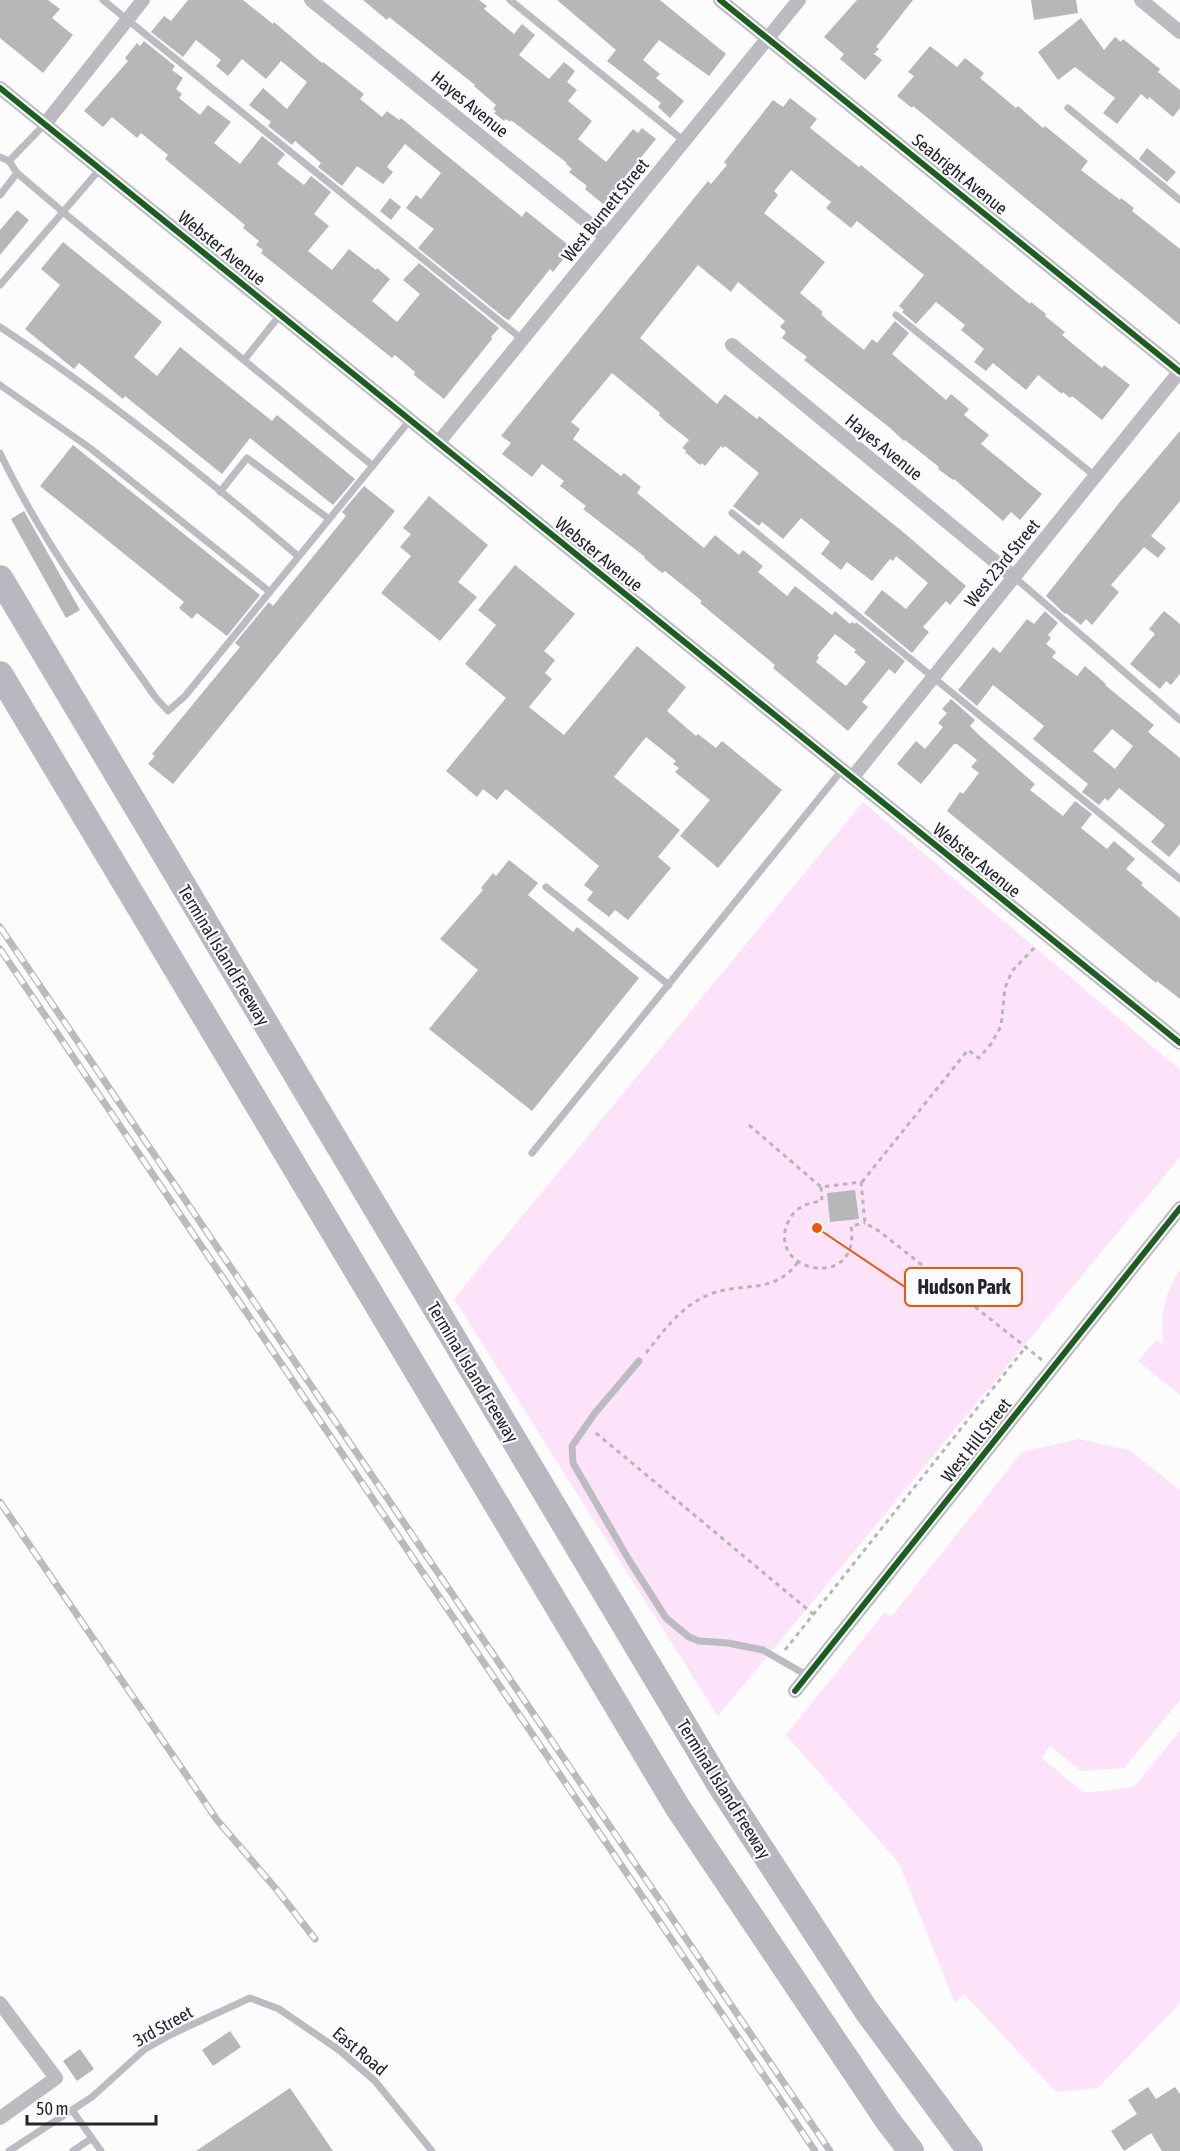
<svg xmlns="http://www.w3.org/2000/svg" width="1180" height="2151" viewBox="0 0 1180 2151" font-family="'Asap Condensed',sans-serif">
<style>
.green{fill:#fce3f9}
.building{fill:#b6b7b9;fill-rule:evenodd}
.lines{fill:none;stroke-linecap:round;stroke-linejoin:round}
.path{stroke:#b6b5ba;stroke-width:3;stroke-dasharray:4.5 4.5;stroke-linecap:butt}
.lane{stroke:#bdbbc2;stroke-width:7}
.street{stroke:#bdbbc2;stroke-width:14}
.highway{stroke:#bbb7c0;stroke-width:26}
.rail-casing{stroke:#bbbabe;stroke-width:7}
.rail{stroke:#fbfbfe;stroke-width:4.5;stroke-dasharray:14;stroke-linecap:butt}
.cycleway-casing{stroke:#fbfbfe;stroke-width:10}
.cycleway{stroke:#1b5e20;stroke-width:6}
.labels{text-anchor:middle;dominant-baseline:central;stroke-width:4.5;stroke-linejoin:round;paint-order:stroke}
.street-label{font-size:18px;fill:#232529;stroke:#fbfbfe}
.leader{fill:none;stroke:#e8590c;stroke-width:2}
.callout-dot{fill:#e8590c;stroke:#fbfbfe;stroke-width:2}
.callout{fill:#fbfbfe;stroke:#e8590c;stroke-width:2}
.callout-label{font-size:20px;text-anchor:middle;font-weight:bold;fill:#232529}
</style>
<rect width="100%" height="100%" fill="#fcfcfd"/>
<path class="green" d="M863,802l317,268v87l-462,559 -264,-417z
M1180,1270v125l-42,-34 18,-21 7,4c-2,-29 0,-49 17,-74z
M1079,1439l50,11 51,40v210l-56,68 -43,3 -31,-25 -8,12 42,35 50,-6 46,-56v272l-82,85 -42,4 -92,-98 -9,9 -56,-140 -113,-128 99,-123 6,5 131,-165z"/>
<path class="building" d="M0,0h48l12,9 -8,9 21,17 -30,38 -43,-35z
M188,0h55l30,24 1,-2 48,41 1,-1 41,32 -4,5 22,18 5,-6 12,9 2,-2 121,99 4,-6 46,37 -19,24 -3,-3 -41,51 -3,-1 -88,-71 16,-19 -28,-21 10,-13 5,4 20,-26 -36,-29 -18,23 6,5 -10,12 -26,-18 -15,20 -24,-19 3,-4 -26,-22 -3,4 -24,-19 3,-4 -22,-17 14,-17 24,21 20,-27 -26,-21 -15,18 -24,-20 -14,17 -12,-10 5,-6 -25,-20 -13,17 -32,-25 13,-16 7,5z
M363,0h116l8,6 -3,3 30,25 8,-10 13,11 -16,20 30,24 15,-17 11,9 -8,11 10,8 -9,11 24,20 -14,18 28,23 27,-33 5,4 4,-5 14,11 -53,65 -18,-15 2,-3 -18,-14 3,-3 -6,-5 1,-1 -56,-43 -1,2 -4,-3 -2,2 -10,-8 2,-2 -3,-2 3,-4 -22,-19 1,-1 -86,-68 -2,3z
M557,0h103l66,54 -17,22 -50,-36 -16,20 17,14 -4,4 28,23 -14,17 -12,-11 3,-4 -54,-42 9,-11z
M857,0h56l-37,47 3,2 -5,5 8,6 -17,20 -25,-21 4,-5 -20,-17z
M1031,0h45l2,13 -44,7z
M1081,18l23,32 11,-13 6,5 2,-3 37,30 -2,3 22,18v18l-7,9 -24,-20 -1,3 -7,-6 -24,30 -14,-11 12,-15 -40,-31 -17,13 -20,-28z
M144,41l31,25 -3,4 11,8 -7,11 6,5 -3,4 21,17 8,-10 23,17 -17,21 26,21 22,-28 23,18 -8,10 27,21 7,-9 20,16 -17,22 15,12 -21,25 24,19 17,-21 27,21 1,-2 13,11 -18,22 25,21 23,-28 -17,-14 16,-17 80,65 -8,9 1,2 -48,60 -30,-24 1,-3 -20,-17 -3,3 -131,-105 2,-3 -7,-5 3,-4 -16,-13 2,-3 -80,-66 3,-4 -27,-22 -4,5 -25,-21 -9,10 -19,-16 44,-50 -3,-3 12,-15 3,3z
M930,46l27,21 8,-9 19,15 -4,5 36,30 2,-2 25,22 2,-2 43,35 -7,9 39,30 1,-2 13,10 -2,3 48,38v76l-267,-219 -1,2 -15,-12 17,-20 -6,-4z
M790,98l27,21 -7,9 49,39 2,-2 169,139 1,-2 15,12 -1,2 20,16 -3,3 40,33 2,-3 26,20 -28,35 -30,-24 -2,2 -7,-6 -1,2 -24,-19 -12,15 -33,-27 -7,8 -12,-9 10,-13 -23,-19 4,-5 -29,-23 -20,22 -14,-12 2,-2 -5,-4 25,-31 -67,-54 -6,7 -25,-20 5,-6 -40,-32 -17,21 4,4 -14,18 61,49 -25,31 23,19 -2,2 6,6 37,30 8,-11 5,4 18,-22 14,12 -17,21 54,46 5,-6 18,15 -5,6 25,20 -8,9 61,50 -22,26 -9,-8 -8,9 -49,-42 -1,1 -15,-11 1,-2 -34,-27 -1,1 -14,-13 -86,-68 3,-3 -25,-19 4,-6 -6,-5 5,-6 -47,-39 -7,10 -33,-27 -58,73 77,66 8,-10 32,25 2,-3 144,116 63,54 -16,19 -4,-4 -23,26 6,5 -17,21 -48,-40 18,-23 24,19 22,-26 -32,-27 -3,5 -3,-2 -18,22 -25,-19 -6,8 -20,-16 9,-12 -29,-24 -18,21 -21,-17 -3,4 -26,-20 26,-33 -34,-27 -2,2 -2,-2 -16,20 -3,-3 -2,2 -15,-13 1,-2 -4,-2 7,-8 -24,-19 -6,-6 1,-2 -48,-40 -41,49 9,7 -7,10 48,37 3,-3 17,14 -4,6 67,55 11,-13 24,20 4,-5 20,16 -5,6 29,24 8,-10 37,29 3,-4 15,13 2,-2 3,2 1,-2 49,39 -10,13 -6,-5 -27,33 6,5 -20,24 -75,-63 2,-3 -75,-62 2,-2 -37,-30 -3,2 -18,-15 1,-1 -62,-48 3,-3 -26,-20 4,-5 -22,-17 -10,13 -30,-23 9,-11 -10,-7 12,-15 195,-240 3,3 16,-19 -3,-3 49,-62 10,7zM835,634l21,16 -2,2 12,10 -20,24 -30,-24 3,-5 -2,-1z
M1147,148l29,24 -9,10 -28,-23z
M390,198l11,9 -10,13 -11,-9z
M17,210l12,10 -29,35v-25z
M63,242l99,80 -28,35 23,19 23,-29 92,74 5,-6 78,64 -22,26 -83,-67 -28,36 -97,-78 -2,3 -44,-36 -5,6 -49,-40 35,-44 -19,-16z
M1180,431v70l-29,35 15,12 -8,10 -14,-11 -33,38 8,7 -27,33 -6,-6 -5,6 -15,-12 -1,1 -19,-18 73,-93z
M73,445l187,150 -33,41 -30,-23 -5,6 -13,-11 5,-6 -144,-116z
M364,486l31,25 -222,273 -25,-20 7,-8 -3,-2 88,-107 -5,-4 34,-41 4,4 73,-90 -4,-4z
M429,496l59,49 -30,37 19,15 -37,44 -59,-48 30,-37 -11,-9 11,-13 -8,-6z
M24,511l56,99 -14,8 -55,-99z
M515,565l60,49 -31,37 11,9 -10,13 7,6 -23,28 35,28 73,-89 49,41 -19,24 29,25 2,-2 18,14 6,-7 60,49 -64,78 -38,-32 30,-36 -35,-28 4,-4 -6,-4 3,-3 -30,-24 -32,40 66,53 -22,27 13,11 -43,52 -13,-10 -6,7 -22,-17 6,-8 -9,-7 15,-19 -37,-31 -56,-46 -9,11 -14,-11 -6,8 -31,-26 60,-73 -41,-34 31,-39 -18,-15z
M1045,611l13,12 -10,12 3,3 -5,6 10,8 -4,5 25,19 8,-10 21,18 -1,1 49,40 -6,7 32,26v86l-11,13 -18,-15 14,-17 -46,-37 -11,13 -3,-3 -6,7 -17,-13 6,-8 -55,-45 11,-13 -51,-41 -16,21 -19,-16 35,-43 7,6 27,-34 7,5zM1112,729l21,17 -18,23 -22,-18z
M1164,611l16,13v50l-9,11 -5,-4 -6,8 -30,-25 25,-30 -6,-5z
M951,699l24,21 -5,6 10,10 55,48 -5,6 33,26 12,-15 17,13 -11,14 26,21 7,-8 21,18 -9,10 17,14 -2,2 39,33v81l-23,-18 -1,2 -209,-172 13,-19 3,2 16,-21 -8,-6 6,-7 -20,-16h-3l-33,40 -24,-20 19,-23 9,8 18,-22 -5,-4 9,-10 -5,-4z
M509,860l29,23 -10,12 45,37 4,-5 62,51 -107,133 -103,-82 49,-59 -38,-31 43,-49 -2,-2 12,-15 3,3z
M855,1190l4,29 -29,3 -3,-29z
M230,2031l11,16 -28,19 -11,-16z
M80,2049l14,20 -17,12 -14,-20z
M1148,2087l8,12 19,-12 5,7v57h-18l-11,-18 -27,18 -13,-20 26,-17 -9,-14z
M290,2088l43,63h-137z"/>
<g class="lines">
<path class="path" d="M749,1125l72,62 40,-5 4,41 14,8 163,129
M862,1182l106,-132 11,8 12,-14 10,-18 4,-38 7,-17 25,-26
M821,1187l1,14c-15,2 -27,6 -34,21 -23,51 74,70 63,4l14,-3
M646,1353c19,-24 35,-47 64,-59 31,-12 65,1 88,-32
M596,1433l217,181
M785,1650l240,-302"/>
<path class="lane" d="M103,0l420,340
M510,0l174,141
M1068,108l112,92
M0,157l9,4 8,12 46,39 310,254
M9,161l36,-37
M0,195l17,-22
M0,285l100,-116
M896,315l199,161
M0,327c105,69 203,148 298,229
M244,360l36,-45
M0,385l90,63 180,144
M0,453c42,88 100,166 156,245l12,13 17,-15 225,-276
M220,492l27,-34 82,61
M732,513l448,366
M1014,577l166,143
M546,887l123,98
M532,1153l310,-383
M639,1361l-44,52 -23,33 1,17 56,97 37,58 23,19 10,4 29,2 35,7 45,26
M72,2110l29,41
M9,2151l83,-54 53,-48 27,-15 78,-36 29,11 60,41 36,31 57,70
M73,2151l19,-13"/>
<path class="street" d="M311,0l295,237
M720,0l460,372
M1141,0l39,32
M0,88l1180,955
M45,124l98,-124
M732,345l282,232
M438,443l361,-443
M852,778l328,-407
M795,1691l385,-483
M0,2003l56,75 -56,40"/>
<path class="highway" d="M0,578l721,1209 145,223 104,141
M0,674l678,1134 210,313 23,30"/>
<g class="rail-casing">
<path id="rail" d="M0,927l830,1224
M0,949l815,1202
M0,1502l217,318 60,70 38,49"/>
</g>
<use href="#rail" class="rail"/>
<g class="cycleway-casing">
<path id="cycleway" d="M720,0l460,372
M0,88l1180,955
M795,1691l385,-483"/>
</g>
<use href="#cycleway" class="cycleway"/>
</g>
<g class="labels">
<g class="street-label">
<text transform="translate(470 104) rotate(39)">Hayes Avenue</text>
<text transform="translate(960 174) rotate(39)">Seabright Avenue</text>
<text transform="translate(605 210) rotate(-51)">West Burnett Street</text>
<text transform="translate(222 248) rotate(39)">Webster Avenue</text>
<text transform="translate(884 447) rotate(39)">Hayes Avenue</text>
<text transform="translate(599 554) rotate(39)">Webster Avenue</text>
<text transform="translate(1002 563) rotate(-51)">West 23rd Street</text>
<text transform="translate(977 860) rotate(39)">Webster Avenue</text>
<text transform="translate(224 955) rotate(59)">Terminal Island Freeway</text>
<text transform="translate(473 1372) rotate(59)">Terminal Island Freeway</text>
<text transform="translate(976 1440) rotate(-52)">West Hill Street</text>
<text transform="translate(724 1789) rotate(58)">Terminal Island Freeway</text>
<text transform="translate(163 2026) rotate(-29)">3rd Street</text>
<text transform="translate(360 2051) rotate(40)">East Road</text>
</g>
</g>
<path class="leader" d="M817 1228L905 1287"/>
<circle class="callout-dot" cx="817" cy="1228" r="6"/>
<rect class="callout" x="905" y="1268" width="117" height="38" rx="6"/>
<g class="callout-label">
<text x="964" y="1294">Hudson Park</text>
</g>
<path d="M27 2115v9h129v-9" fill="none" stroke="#232529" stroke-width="3"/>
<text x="36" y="2115" font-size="18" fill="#232529" stroke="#fbfbfe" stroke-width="4.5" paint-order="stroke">50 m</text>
</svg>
